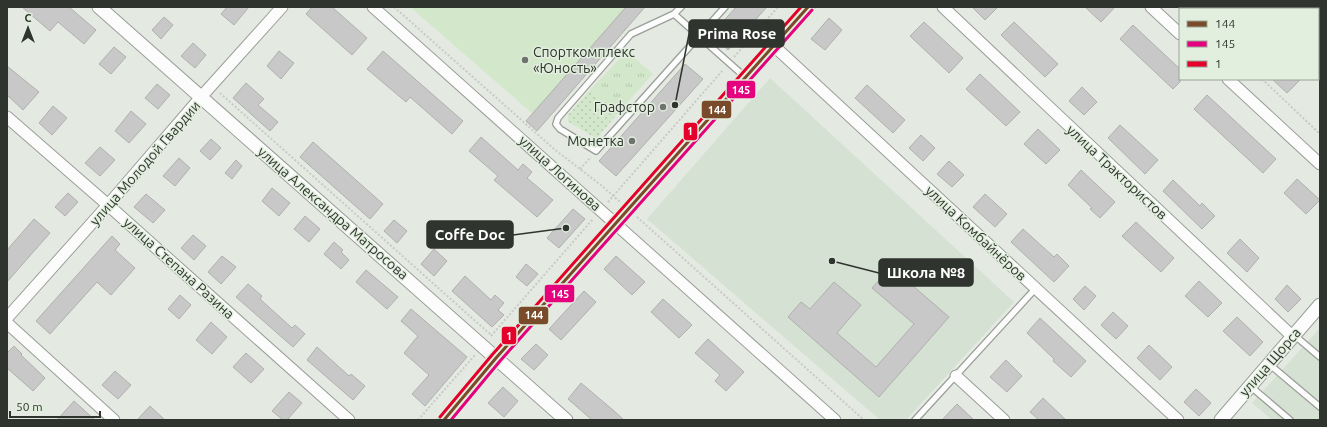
<svg xmlns="http://www.w3.org/2000/svg" width="1327" height="427" viewBox="0 0 1327 427" font-family="Ubuntu,sans-serif">
<style>
.built{fill:#d5e1d2}
.grass{fill:url(#grass-tufts)}
.park{fill:url(#park-dots)}
.garden{fill:#d3e8cb}
.building{fill:#c7c8c7;stroke:#b0b0af}
.lines{fill:none;stroke-linecap:round;stroke-linejoin:round}
.service-casing{stroke:#9a9e98;stroke-width:8}
.minor-casing{stroke:#9a9e98;stroke-width:13}
.tertiary-casing{stroke:#9a9e98;stroke-width:15}
.path{stroke:#c8cac8;stroke-width:2;stroke-dasharray:2 2;stroke-linecap:butt}
.service{stroke:#fbfcfb;stroke-width:5.5}
.minor{stroke:#fbfcfb;stroke-width:11}
.tertiary{stroke:#fbfcfb;stroke-width:13}
.bus-1-casing{stroke:#e2eede;stroke-width:6}
.bus-2-casing{stroke:#e2eede;stroke-width:6}
.bus-3-casing{stroke:#e2eede;stroke-width:6}
.bus-1{stroke:#7a4b2a;stroke-width:3}
.bus-2{stroke:#e5007d;stroke-width:3}
.bus-3{stroke:#e4002b;stroke-width:3}
.poi-dot{fill:#6e746d;stroke:#e2eede;stroke-width:1.5}
.labels{text-anchor:middle;dominant-baseline:central;stroke-width:3;stroke-linejoin:round;paint-order:stroke}
.poi-label{font-size:14px;fill:#2f342e;stroke:#e2eede;text-anchor:end}
.street-label{font-size:14px;fill:#2f342e;stroke:#e2eede}
.leader{fill:none;stroke:#2f342e;stroke-width:1.5}
.callout-dot{fill:#2f342e;stroke:#e2eede;stroke-width:1.5}
.callout{fill:#2f342e;stroke:#2f342e;stroke-width:1.5}
.callout-label{font-size:15px;text-anchor:middle;font-weight:bold;fill:#fff}
.line-badge{stroke:#e2eede;stroke-width:1.5}
.badge-label{font-size:11px;text-anchor:middle;font-weight:bold;fill:#fff}
</style>
<defs>
<pattern id="grass-tufts" width="24" height="20" patternUnits="userSpaceOnUse"><rect width="24" height="20" fill="#d3e8cb"/><path d="M3 7l-1-3M5 7V3M7 7l1-3M15 17l-1-3M17 17v-4M19 17l1-3" fill="none" stroke="#b5c8af"/></pattern>
<pattern id="park-dots" width="8" height="8" patternUnits="userSpaceOnUse"><rect width="8" height="8" fill="#d3e8cb"/><path d="M2 2h.1M6 6h.1" fill="none" stroke="#b5c8af" stroke-width="1.8" stroke-linecap="round"/></pattern>
</defs>
<rect width="100%" height="100%" fill="#e4eae2"/>
<path class="built" d="M770,78l244,224 -108,118h-26l-233,-201z
M1320,328v92h-48l-20,-17z"/>
<path class="grass" d="M625,53l5,1 23,20 -35,39 -27,-24z"/>
<path class="park" d="M591,89l27,24 -20,24 -3,1 -26,-16 -1,-2v-5z"/>
<path class="garden" d="M410,7h216l-93,107z"/>
<path class="building" d="M22,7h47l27,23 -12,14 -26,-22 -8,9z
M227,7h22l-15,18 -13,-11z
M312,7h20l35,31 -15,17 -46,-41z
M626,7h19l-108,124 -11,-10z
M736,7h31l-39,43 -17,-15z
M972,7h26l-13,13z
M1085,7h30l-14,15z
M164,17l9,8 -12,14 -9,-9z
M829,18l13,12 -17,20 -14,-11z
M924,22l39,36 -14,15 -39,-37z
M1014,22l44,42 -13,13 -44,-42z
M1133,25l47,44v13l-7,7 -53,-50z
M193,43l13,12 -11,13 -14,-12z
M114,47l12,10 -15,17 -12,-10z
M279,51l15,12 -13,16 -14,-13z
M383,51l80,70 -11,13 -42,-37 -4,5 -39,-33z
M685,64l18,15 -87,97 -17,-15z
M7,66l32,26 -16,18 -16,-15z
M980,74l40,38 -14,14 -40,-37z
M1272,79h29l-14,14z
M246,83l18,16 -6,6 20,17 -8,9 -37,-33z
M157,84l13,11 -12,14 -13,-11z
M867,85l38,35 -12,13 -38,-35z
M1082,87l15,15 -13,13 -15,-14z
M1207,95l69,64 -13,14 -69,-64z
M53,106l14,12 -15,17 -13,-12z
M131,111l15,13 -17,19 -14,-12z
M1120,125l38,35 -13,14 -37,-36z
M1038,129l22,21 -14,14 -22,-20z
M921,135l14,13 -12,13 -14,-13z
M481,137l37,33 5,-6 9,8 -5,6 26,22 -16,17 -43,-37 4,-4 -29,-25z
M211,139l10,9 -11,12 -10,-9z
M313,142l70,62 -13,15 -70,-62z
M100,147l15,13 -15,16 -15,-13z
M179,158l11,10 -15,18 -12,-10z
M236,160l6,6 -10,13 -7,-6z
M949,161l15,14 -12,12 -15,-13z
M1081,170l34,32 -15,16 -10,-9 2,-1 -24,-23z
M1297,179l23,21 -14,14 -22,-21z
M1173,180l27,26 2,-3 13,13 -13,13 -39,-38z
M272,188l18,15 -11,13 -17,-15z
M68,193l10,9 -13,14 -10,-9z
M146,194l19,16 -12,13 -19,-16z
M985,194l22,20 -12,13 -22,-20z
M573,209l12,10 -26,29 -12,-10z
M305,216l15,13 -11,13 -15,-13z
M34,219l16,14 -43,49v-32z
M394,220l13,11 -10,12 -13,-12z
M1136,222l38,36 -13,14 -39,-36z
M1023,229l31,28 3,-3 12,12 -15,16 -43,-40z
M193,235l13,11 -12,14 -13,-12z
M112,236l8,8 -5,6 20,18 -24,27 -14,-13 -47,52 -14,-13z
M1240,239l19,19 -12,14 -20,-19z
M334,242l9,8 -2,2 8,8 -8,9 -17,-15z
M434,249l13,12 -13,15 -13,-12z
M222,256l14,11 -15,17 -13,-12z
M616,256l29,26 -13,13 -28,-26z
M526,264l12,10 -11,12 -11,-9z
M891,267l58,50 -70,80 -91,-80 13,-15 9,7 24,-27 27,23 -24,28 39,34 38,-43 -42,-36z
M366,270l32,27 -11,12 -31,-27z
M465,276l26,24 4,-5 9,8 -6,7 6,5 -12,12 -40,-36z
M1199,281l23,22 -14,14 -23,-21z
M248,284l14,12 -2,3 32,29 3,-3 10,9 -12,13 -57,-50z
M1287,285l14,14 -13,13 -13,-13z
M1085,286l11,10 -12,14 -11,-11z
M584,291l12,11 -35,38 -12,-11z
M180,295l11,10 -12,14 -11,-10z
M663,299l29,26 -13,13 -28,-26z
M411,309l56,48 -42,49 -13,-12 17,-19 -25,-22 14,-17 -17,-15z
M1113,312l15,14 -12,13 -15,-14z
M1237,317l26,25 -13,14 -27,-25z
M1040,318l46,43 -15,16 -18,-16 1,-2 -27,-26z
M211,322l16,15 -15,17 -16,-14z
M708,339l36,33 -18,19 -11,-10 5,-6 -25,-22z
M536,344l12,11 -14,15 -13,-11z
M1149,345l23,22 -12,13 -23,-22z
M14,346l8,8 -1,1 24,23 -12,13 -26,-23v-15z
M317,347l32,29 2,-2 14,12 -12,14 -46,-40z
M246,353l18,16 -13,14 -18,-16z
M1006,360l16,16 -15,16 -17,-15z
M115,371l16,14 -13,14 -16,-14z
M581,383l32,27 11,10h-32l-24,-21z
M503,387l15,14 -14,16 -16,-14z
M1196,389l15,14 -12,13 -15,-14z
M289,392l13,11 -15,17h-4l-11,-9z
M1043,398l23,22h-27l-9,-8z
M74,401l21,19h-38z
M957,404l17,16h-32z
M150,406l15,14h-28z"/>
<g class="lines">
<g class="service-casing">
<path id="service" d="M681,7l-7,7 -43,20 -73,84 -2,6 4,5 36,22 129,-144
M674,14l71,63
M1294,335l26,22
M1269,364l51,43
M1250,386l40,34
M915,420l121,-132"/>
</g>
<g class="minor-casing">
<path id="minor" d="M373,7l462,413
M943,7l349,329
M1151,7l29,27
M774,46l404,374
M1228,79l92,85
M7,117l101,88 241,215
M7,318l101,-113 93,-108 81,-90
M7,323l107,97
M956,376l48,44"/>
</g>
<g class="tertiary-casing">
<path id="tertiary" d="M99,7l467,413
M444,420l52,-62 312,-351
M1221,420l99,-115"/>
</g>
<path class="path" d="M394,7l160,142 48,37 18,16
M1186,7l3,2
M734,57l44,-50
M1262,79l58,55
M220,93l271,242
M580,169l11,-12
M608,202l115,-132
M637,217l227,203
M491,336l102,-117
M418,420l57,-65"/>
<use href="#service" class="service"/>
<use href="#minor" class="minor"/>
<use href="#tertiary" class="tertiary"/>
<g class="bus-1-casing">
<path id="bus-1" d="M444,420l52,-62 312,-351"/>
</g>
<g class="bus-2-casing">
<path id="bus-2" d="M451,420l49,-59 312,-351"/>
</g>
<g class="bus-3-casing">
<path id="bus-3" d="M440,417l52,-62 309,-348"/>
</g>
<use href="#bus-1" class="bus-1"/>
<use href="#bus-2" class="bus-2"/>
<use href="#bus-3" class="bus-3"/>
</g>
<g class="poi-dot">
<circle cx="525" cy="60" r="4"/>
<circle cx="663" cy="107" r="4"/>
<circle cx="632" cy="141" r="4"/>
</g>
<g class="labels">
<g class="poi-label">
<text x="533" y="52" text-anchor="start">Спорткомплекс<tspan x="533" dy="16">«Юность»</tspan></text>
<text x="655" y="107">Графстор</text>
<text x="624" y="141">Монетка</text>
</g>
<g class="street-label">
<text transform="translate(145 163) rotate(-49)">улица Молодой Гвардии</text>
<text transform="translate(1117 172) rotate(43)">улица Трактористов</text>
<text transform="translate(560 173) rotate(42)">улица Логинова</text>
<text transform="translate(333 213) rotate(41)">улица Александра Матросова</text>
<text transform="translate(976 233) rotate(43)">улица Комбайнёров</text>
<text transform="translate(179 268) rotate(42)">улица Степана Разина</text>
<text transform="translate(1270 362) rotate(-49)">улица Щорса</text>
</g>
</g>
<path class="leader" d="M675 105L689 34M566 228L513 235M832 261L879 273"/>
<g class="callout-dot">
<circle cx="675" cy="105" r="4"/>
<circle cx="566" cy="228" r="4"/>
<circle cx="832" cy="261" r="4"/>
</g>
<g class="callout">
<rect x="689" y="20" width="95" height="27" rx="4"/>
<rect x="427" y="221" width="86" height="27" rx="4"/>
<rect x="879" y="259" width="94" height="27" rx="4"/>
</g>
<g class="callout-label">
<text x="737" y="39">Prima Rose</text>
<text x="470" y="240">Coffe Doc</text>
<text x="926" y="278">Школа №8</text>
</g>
<g class="line-badge">
<rect x="726" y="80" width="30" height="19" rx="4" fill="#e5007d"/>
<rect x="701" y="100" width="31" height="19" rx="4" fill="#7a4b2a"/>
<rect x="683" y="122" width="15" height="19" rx="4" fill="#e4002b"/>
<rect x="544" y="284" width="31" height="19" rx="4" fill="#e5007d"/>
<rect x="518" y="306" width="31" height="19" rx="4" fill="#7a4b2a"/>
<rect x="501" y="326" width="16" height="19" rx="4" fill="#e4002b"/>
</g>
<g class="badge-label">
<text x="741" y="94">145</text>
<text x="717" y="114">144</text>
<text x="690" y="135">1</text>
<text x="560" y="298">145</text>
<text x="534" y="319">144</text>
<text x="509" y="340">1</text>
</g>
<rect width="1327" height="427" fill="none" stroke="#2f342e" stroke-width="16"/>
<rect x="1179" y="8" width="140" height="72" fill="#e2eede" stroke="#9aa498"/>
<rect x="1187" y="21" width="20" height="6" fill="#7a4b2a" stroke="#9aa498"/>
<text x="1215" y="28" font-size="12" fill="#2f342e">144</text>
<rect x="1187" y="41" width="20" height="6" fill="#e5007d" stroke="#9aa498"/>
<text x="1215" y="48" font-size="12" fill="#2f342e">145</text>
<rect x="1187" y="61" width="20" height="6" fill="#e4002b" stroke="#9aa498"/>
<text x="1215" y="68" font-size="12" fill="#2f342e">1</text>
<g transform="translate(28 28)" stroke="#e2eede" stroke-width="3" paint-order="stroke">
<path d="M0-3L7 15L0 10L-7 15Z" fill="#2f342e"/>
<text y="-6" font-size="11" font-weight="bold" text-anchor="middle" fill="#2f342e">С</text>
</g>
<path d="M10 411v6h90v-6" fill="none" stroke="#2f342e" stroke-width="2"/>
<text x="16" y="411" font-size="12" fill="#2f342e" stroke="#e2eede" stroke-width="3" paint-order="stroke">50 m</text>
</svg>
